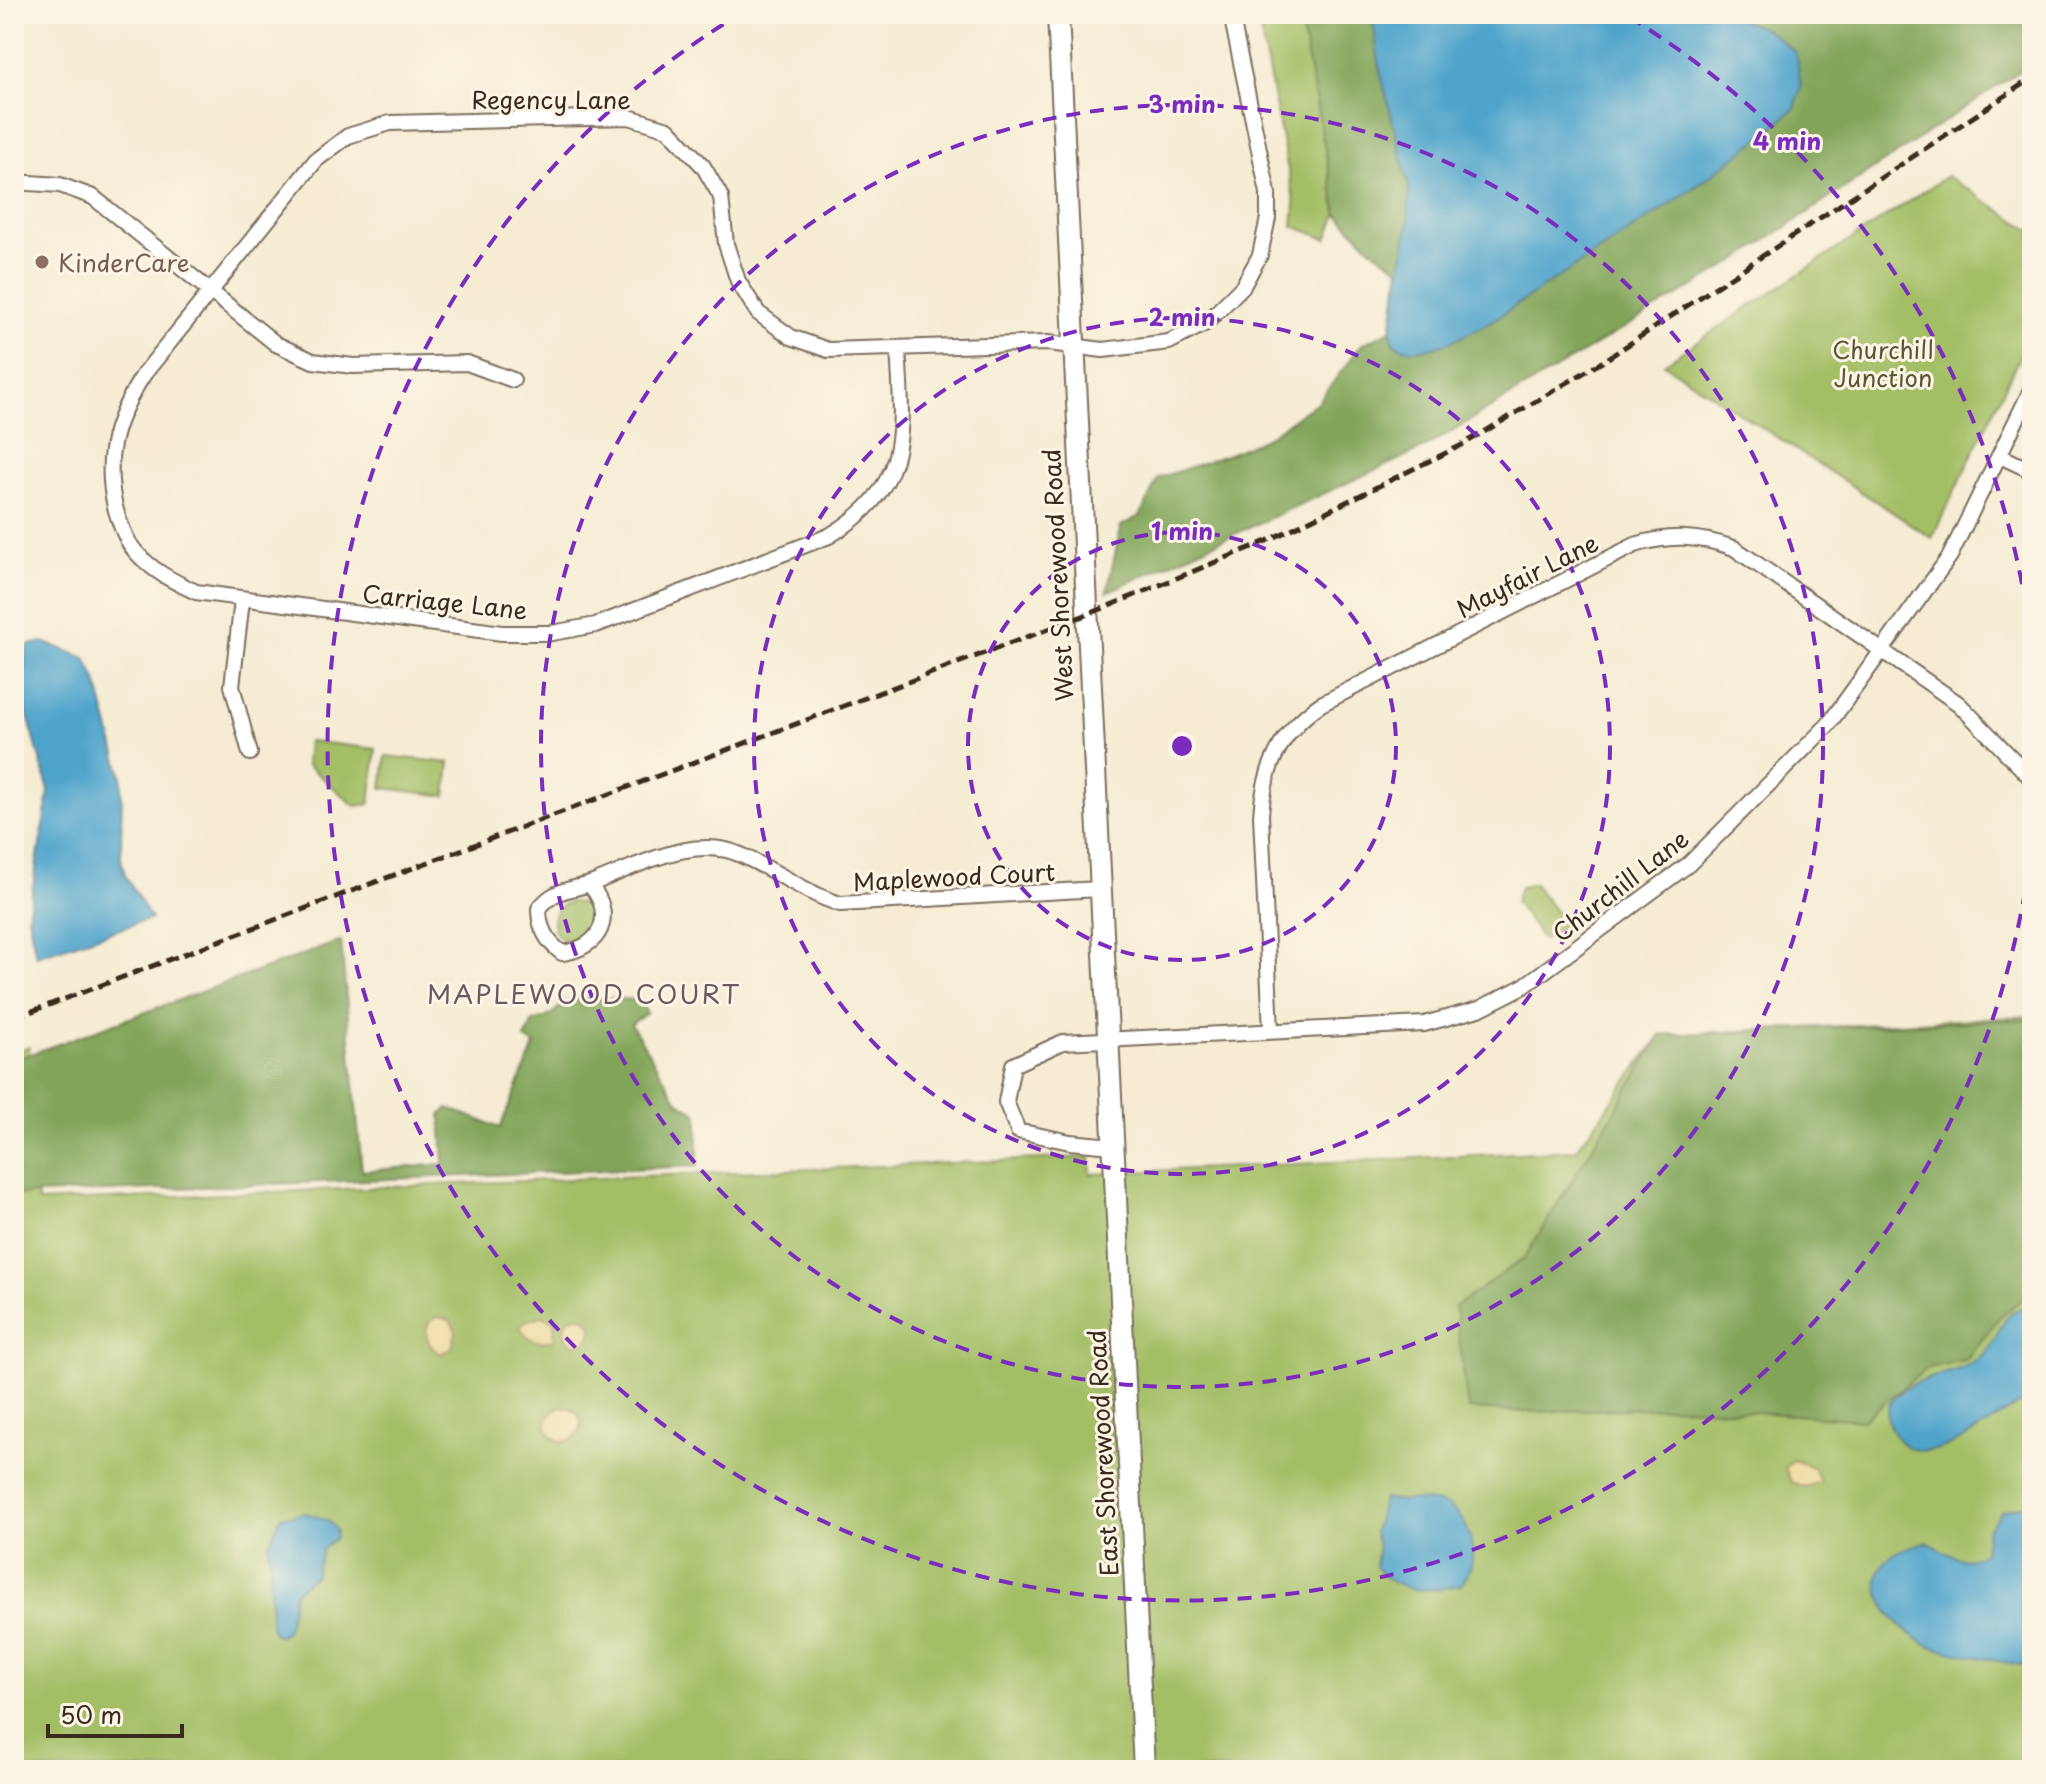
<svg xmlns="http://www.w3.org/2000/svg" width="2046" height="1784" viewBox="0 0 2046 1784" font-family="'Playpen Sans',sans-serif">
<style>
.green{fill:#a3be65;stroke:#6f7442;stroke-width:2}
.forest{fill:#82a55a;stroke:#5e683c;stroke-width:2}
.sand{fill:#eeda9e;stroke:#94825e;stroke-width:2}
.water{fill:#50a4cc;stroke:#466775;stroke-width:2}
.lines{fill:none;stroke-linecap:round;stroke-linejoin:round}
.minor-casing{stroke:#7c6e5d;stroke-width:18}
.secondary-casing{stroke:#7c6e5d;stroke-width:24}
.minor{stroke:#fff;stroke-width:14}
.secondary{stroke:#fff;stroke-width:20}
.rail{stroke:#3b2a1e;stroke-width:5;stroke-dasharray:12 6;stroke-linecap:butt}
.ring{fill:none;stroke:#7b2cbf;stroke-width:4;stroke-dasharray:14 10}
.education-dot{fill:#8d6e63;stroke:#fcf5e5;stroke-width:3}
.labels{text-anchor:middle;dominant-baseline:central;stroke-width:6;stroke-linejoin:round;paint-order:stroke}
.street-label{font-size:24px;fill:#3b2a1e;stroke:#fcf5e5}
.education-label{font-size:24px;fill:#785e54;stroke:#fcf5e5;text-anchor:start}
.park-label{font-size:24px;fill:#5a5633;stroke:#fcf5e5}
.neighbourhood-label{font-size:26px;letter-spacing:2px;fill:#6d5963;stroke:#fcf5e5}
.centre{fill:#7b2cbf;stroke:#fcf5e5;stroke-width:4}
.ring-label{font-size:24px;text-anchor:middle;font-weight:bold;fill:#7b2cbf;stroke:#fcf5e5;stroke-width:6;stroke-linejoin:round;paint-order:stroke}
</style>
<rect width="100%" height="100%" fill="#fcf5e5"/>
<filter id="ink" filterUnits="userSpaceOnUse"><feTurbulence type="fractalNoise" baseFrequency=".0125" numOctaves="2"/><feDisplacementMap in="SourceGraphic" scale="16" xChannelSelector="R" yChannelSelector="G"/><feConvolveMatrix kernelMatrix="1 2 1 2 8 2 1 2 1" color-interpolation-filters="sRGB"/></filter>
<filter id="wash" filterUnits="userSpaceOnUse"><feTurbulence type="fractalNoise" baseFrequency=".006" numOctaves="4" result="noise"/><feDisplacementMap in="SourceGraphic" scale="32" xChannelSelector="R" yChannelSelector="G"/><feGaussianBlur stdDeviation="1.8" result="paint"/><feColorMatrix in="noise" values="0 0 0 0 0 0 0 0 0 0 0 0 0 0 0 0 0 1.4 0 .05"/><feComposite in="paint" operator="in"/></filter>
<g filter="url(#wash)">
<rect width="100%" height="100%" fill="#f5ecd3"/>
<path class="green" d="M1257,14h117l-2,235 -35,-35 -10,25 -34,-13 2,-21z
M1947,176l85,55v100l-100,207 -268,-174z
M308,741l68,8 -6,55 -15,2 -49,-42z
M386,756l64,7 -4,33 -64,-8z
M1534,884l31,40 -22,16 -28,-38 5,-15z
M553 922a20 20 0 1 1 40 0a20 20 0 1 1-40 0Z
M2032,1016v754h-2018v-718l15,-5 9,155 1052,-45 1,17 485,-24 85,-115z"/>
<path class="forest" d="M1299,14h733v49l-298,199 -312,187 -315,143 14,-66 19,-10 18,-38 71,-24 37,-16 53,-37 43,-57 29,-14 9,-61 -28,-20 -35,-36z
M341,941l21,230 82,-7 -3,-49 7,-7 52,20 35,-83 -10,-6 8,-18c21,-2 25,-18 40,-21 21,-4 46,-1 67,0l7,13 -16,11 47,77 20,13v52l-684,29v-135z
M2032,1019v272l-33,27 -32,41 -40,9 -64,52 -177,-13 -160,5 -58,-3 -13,-102 70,-50 136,-222z"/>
<path class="sand" d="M564 1330a14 14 0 1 1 28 0a14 14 0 1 1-28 0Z
M542,1316l12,5 1,17c-14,8 -28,2 -35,-11l5,-6z
M438,1317l12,3 6,11 -4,17 -11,6c-12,-6 -19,-20 -12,-32z
M547 1424a17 17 0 1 1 34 0a17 17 0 1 1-34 0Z
M1793,1460l20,7 7,15 -15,5 -14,-5 -6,-14z"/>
<path class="water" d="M1372,14h354l41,16 29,23 5,34 -6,21c-73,65 -155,117 -238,170 -41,26 -91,67 -141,72 -10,0 -15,-3 -23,-7l-2,-13 18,-109v-35l-28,-111z
M43,642l43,16 11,24 25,95 -1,82 4,16 26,44 -115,37 -8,-40 21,-125 -29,-103 8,-43z
M2032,1303v95c-39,15 -109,89 -141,31 -4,-9 -6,-20 1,-29 23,-27 66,-22 92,-45 12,-11 15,-31 26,-41 5,-5 16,-8 22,-11z
M1383,1499c38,4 75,-8 87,39 5,19 2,31 -9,47 -32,7 -65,10 -86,-19l3,-20 -4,-14z
M2027,1504l5,3v159c-12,0 -95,-16 -104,-21 -54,-29 -79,-88 -1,-103 20,10 34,25 57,11l3,-22 14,-20z
M306,1513l23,8 7,9 -1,8 -13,12 -7,25 -20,17 -8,38 -7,6 -6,-2 -3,-8 -2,-82 12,-28z"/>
</g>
<g filter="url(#ink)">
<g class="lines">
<g class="minor-casing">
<path id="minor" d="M14,182l46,3 33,12 183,147 37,17 40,5 114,-3 46,17
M898,348c5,85 13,139 -69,188l-233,89 -44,8h-50l-306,-41c-23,-11 -44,-21 -61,-41 -10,-11 -16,-30 -20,-44 -12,-52 1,-90 29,-133l172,-214 32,-24 42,-13 239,-6 39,12 35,37 18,31 5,47 12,37 20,32 33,24 37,13 220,-7 55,7 66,-8 37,-19 37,-37 17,-31 8,-37v-25l-37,-179
M2000,456l32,15
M242,600l-10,86 18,67
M590,885c26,31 11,63 -28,68 -15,-11 -23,-24 -23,-44 16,-23 37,-18 59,-28 41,-16 98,-47 143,-26 34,15 62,37 99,49l259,-15
M1271,1031l-10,-216c3,-48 20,-84 60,-111l314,-159c35,-11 65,-9 99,3l225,156 73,75
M1112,1146l-42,-4 -52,-11 -12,-29 7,-37 50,-23 361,-18 55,-15 45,-23 165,-122 139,-139 122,-169 82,-168"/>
</g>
<g class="secondary-casing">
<path id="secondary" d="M1058,14l86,1756"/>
</g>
<use href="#minor" class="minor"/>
<use href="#secondary" class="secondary"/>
<path class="rail" d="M14,1018l1085,-408 168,-69 195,-96 140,-83 430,-284"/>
</g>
</g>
<g class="ring">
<circle cx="1182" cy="746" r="214"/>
<circle cx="1182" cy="746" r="428"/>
<circle cx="1182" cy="746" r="641"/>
<path d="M2032 843A855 855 0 1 1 735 17M1629 17A855 855 0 0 1 2032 649"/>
</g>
<circle class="education-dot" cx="42" cy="262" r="8"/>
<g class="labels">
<g class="street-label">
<text x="551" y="99">Regency Lane</text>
<text transform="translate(1057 575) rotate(-93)">West Shorewood Road</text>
<text transform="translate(1527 575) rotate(-27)">Mayfair Lane</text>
<text transform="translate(445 601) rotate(6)">Carriage Lane</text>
<text transform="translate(954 876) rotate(-3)">Maplewood Court</text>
<text transform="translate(1620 885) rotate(-38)">Churchill Lane</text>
<text transform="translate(1102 1453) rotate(-93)">East Shorewood Road</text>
</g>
<g class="education-label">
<text x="58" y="262">KinderCare</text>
</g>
<g class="park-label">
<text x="1883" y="349">Churchill<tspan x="1883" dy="28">Junction</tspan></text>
</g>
<g class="neighbourhood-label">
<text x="584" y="993">MAPLEWOOD COURT</text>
</g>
</g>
<circle cx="1182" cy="746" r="12" class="centre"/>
<g class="ring-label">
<text x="1182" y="113">3 min</text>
<text x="1787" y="150">4 min</text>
<text x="1182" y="326">2 min</text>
<text x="1182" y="540">1 min</text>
</g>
<rect width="2046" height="1784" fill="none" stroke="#fcf5e5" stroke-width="48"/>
<path d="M48 1724v12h134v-12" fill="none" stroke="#3b2a1e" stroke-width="4"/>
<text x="60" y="1724" font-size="24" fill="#3b2a1e" stroke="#fcf5e5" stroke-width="6" paint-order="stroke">50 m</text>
</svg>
